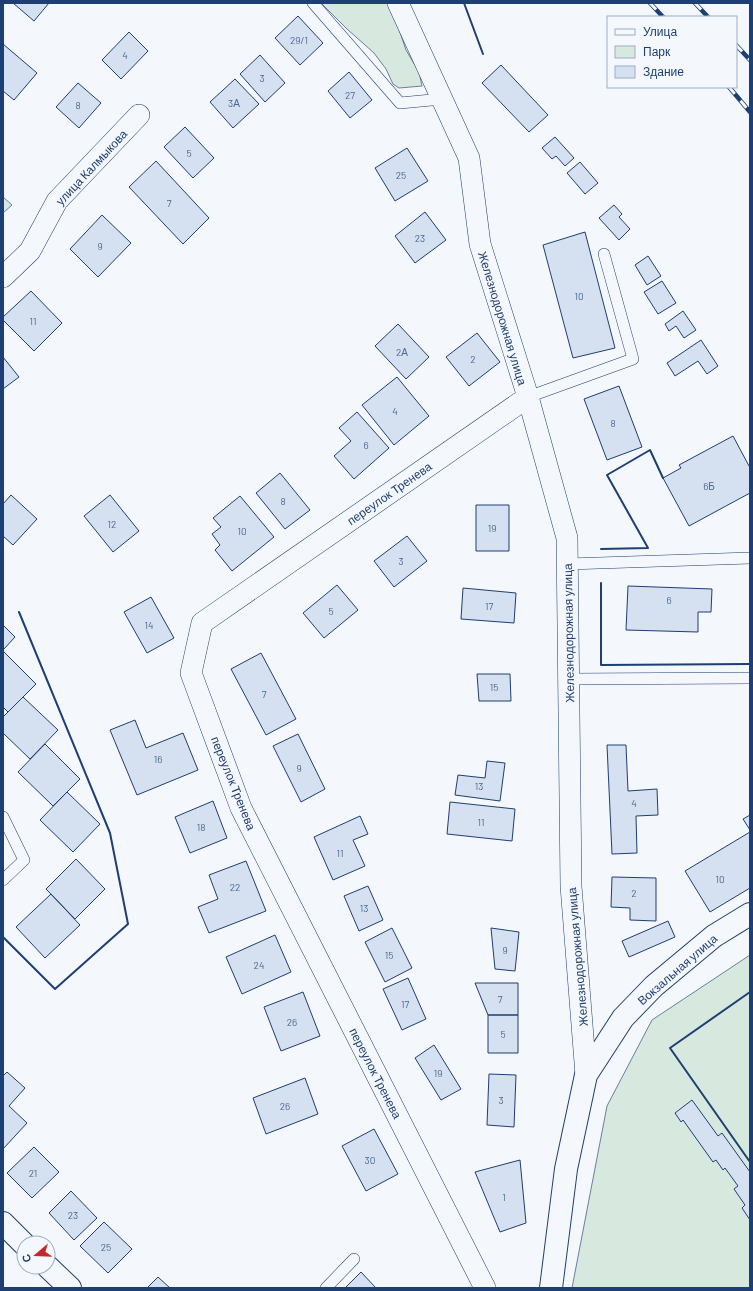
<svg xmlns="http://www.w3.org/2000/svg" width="753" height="1291" viewBox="0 0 753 1291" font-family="Barlow,sans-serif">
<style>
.green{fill:#d7e8df;stroke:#687fa3}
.building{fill:#d5e0f0;stroke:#1d3f73}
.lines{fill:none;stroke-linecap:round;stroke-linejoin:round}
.lane-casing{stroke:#1d3f73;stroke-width:12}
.street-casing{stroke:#1d3f73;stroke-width:22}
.secondary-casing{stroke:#1d3f73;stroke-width:24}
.lane{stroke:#f4f7fb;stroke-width:11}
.street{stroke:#f4f7fb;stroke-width:21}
.secondary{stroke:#f4f7fb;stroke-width:22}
.rail-casing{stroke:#1d3f73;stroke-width:4.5}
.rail{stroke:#f4f7fb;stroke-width:3;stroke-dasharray:9;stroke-linecap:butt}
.wall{stroke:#1d3f73;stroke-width:2}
.labels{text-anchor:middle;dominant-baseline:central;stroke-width:3;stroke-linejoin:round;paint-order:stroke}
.number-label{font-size:10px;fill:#4b6792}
.street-label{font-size:12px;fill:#1d3f73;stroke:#f4f7fb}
</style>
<rect width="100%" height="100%" fill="#f4f7fb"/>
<path class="green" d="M321,3h69l16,47 13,22 3,14 -23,2 -6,-4 -7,-15 -12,-16 -27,-24z
M3,197l9,8 -9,8z
M750,955v333h-178l35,-182 45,-86z"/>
<path class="building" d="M13,3h36l-15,18z
M298,16l25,27 -23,22 -25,-27z
M129,32l19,19 -27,28 -19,-19z
M3,44l34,29 -23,27 -11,-9z
M260,55l25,28 -20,19 -25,-28z
M501,65l47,50 -19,17 -47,-49z
M349,72l23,28 -22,18 -22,-27z
M235,79l24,25 -26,24 -23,-26z
M78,83l23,20 -22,25 -23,-21z
M185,127l29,31 -21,20 -29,-31z
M555,137l19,21 -9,8 -9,-10 -4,3 -10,-11z
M407,148l21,33 -33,20 -20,-33z
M156,161l53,57 -26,26 -54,-57z
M580,162l18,21 -13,11 -18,-21z
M614,205l8,9 -3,3 11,12 -11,11 -20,-22z
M425,212l21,28 -31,23 -20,-27z
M102,215l29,28 -33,34 -28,-28z
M585,232l30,116 -42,10 -30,-113z
M648,256l13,20 -14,9 -12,-20z
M662,281l14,22 -18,11 -14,-22z
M31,291l31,32 -28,28 -31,-31v-3z
M683,311l13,19 -12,8 -8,-12 -7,5 -4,-7z
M398,324l31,33 -23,22 -31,-33z
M477,333l23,29 -31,24 -23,-29z
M701,340l17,26 -11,8 -9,-13 -23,15 -8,-13z
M3,357l16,20 -16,12z
M397,377l32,39 -35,29 -32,-40z
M619,386l23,61 -35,13 -23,-61z
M357,412l32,36 -35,31 -20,-23 17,-15 -12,-13z
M733,436l16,30h1v27l-61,33 -26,-48 18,-10 -2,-3z
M280,473l30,37 -25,19 -29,-36z
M11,495l26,24 -24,26 -10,-9v-32z
M110,495l29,36 -26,21 -29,-36z
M240,496l34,41 -42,34 -17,-21 5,-5 -8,-11 9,-7 -8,-9z
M476,505h33v46h-33z
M407,536l20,25 -33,26 -20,-26z
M337,585l21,25 -34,28 -21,-25z
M628,586l84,3 -1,23h-13v20l-72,-2z
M463,588l53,5 -2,30 -53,-4z
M151,597l23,41 -27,15 -23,-41z
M3,625l12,12 -12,13z
M3,651l33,33 -28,28 -5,-5z
M261,653l35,66 -30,16 -35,-66z
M477,674h33l1,27h-32z
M23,697l35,33 -28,29 -27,-26v-16z
M135,720l11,28 37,-15 15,37 -61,25 -27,-65z
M298,734l27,55 -24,13 -28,-56z
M45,744l35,35 -27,27 -35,-34z
M607,745h19l2,46 29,-2 1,26 -22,1 1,37 -25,1z
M487,761l18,2 -5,38 -45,-6 3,-20 27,3z
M67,792l33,32 -27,28 -33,-32z
M213,801l14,37 -37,15 -15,-36z
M450,802l65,7 -3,32 -65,-7z
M750,815v15l-7,-11z
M360,816l8,18 -15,6 12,26 -32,14 -19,-43z
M750,832v56l-40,24 -25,-41z
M76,859l29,30 -30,30 -29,-30z
M246,861l20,50 -57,22 -11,-26 20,-8 -9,-24z
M612,877l44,1v43l-26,-1v-12l-19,-1z
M368,886l15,34 -24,11 -15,-35z
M51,894l29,31 -35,33 -29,-31z
M668,921l7,16 -46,20 -7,-16z
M392,928l20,40 -27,14 -20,-40z
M491,928l28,4 -4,39 -20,-2z
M275,935l16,37 -49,22 -16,-37z
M408,978l18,41 -24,11 -19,-41z
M475,983h43v32h-30z
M303,992l17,44 -39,15 -17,-44z
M488,1015h30v38h-30z
M434,1045l27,44 -20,11 -26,-42z
M7,1072l18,16 -16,18 18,17 -24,26v-73z
M489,1074l27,1 -2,52 -27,-2z
M305,1078l13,36 -52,20 -13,-36z
M692,1100l26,36 4,-3 28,39v48l-8,-12 3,-3 -11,-16 4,-3 -13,-18 -2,2 -7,-10 -3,2 -30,-42 -2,2 -6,-9z
M374,1129l24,45 -32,17 -24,-45z
M34,1147l25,25 -27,26 -25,-25z
M520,1160l6,63 -26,9 -25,-60z
M71,1191l26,27 -23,22 -25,-27z
M104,1222l28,27 -24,24 -28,-27z
M361,1272l15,16h-31z
M158,1277l12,11h-23z"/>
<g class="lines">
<g class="lane-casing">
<path id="lane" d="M313,3l87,100 42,-4
M528,397l105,-38 -29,-105
M568,564l182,-6
M569,679l181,-1
M3,817l21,43 -21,20
M326,1288l28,-29"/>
</g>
<g class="street-casing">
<path id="street" d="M398,3l71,155 11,86 48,153 39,141 4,348 15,189
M3,277l27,-26 27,-50 82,-86
M485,1288l-244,-480 -50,-135 11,-50 326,-226"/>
</g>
<g class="secondary-casing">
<path id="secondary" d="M3,1223l21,21
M48,1267l22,21
M551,1288l15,-119 20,-94 37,-57 31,-32 60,-50 36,-22"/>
</g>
<use href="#lane" class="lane"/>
<use href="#street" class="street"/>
<use href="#secondary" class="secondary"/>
<g class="rail-casing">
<path id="rail" d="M650,3l13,14
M695,3l13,14
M736,45l14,15
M729,87l21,25"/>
</g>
<use href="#rail" class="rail"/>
<path class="wall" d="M464,3l19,51
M601,549l47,-1 -41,-73 43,-25 13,28
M601,583v82l149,-1
M3,937l52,52 73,-65 -18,-91 -91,-221
M750,992l-80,56 80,114"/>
</g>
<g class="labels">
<g class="number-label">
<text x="299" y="40">29/1</text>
<text x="125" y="55">4</text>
<text x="262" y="78">3</text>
<text x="350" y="95">27</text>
<text x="234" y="103">3А</text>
<text x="78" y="105">8</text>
<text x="189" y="153">5</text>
<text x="401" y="175">25</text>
<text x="169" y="203">7</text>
<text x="420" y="238">23</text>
<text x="100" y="246">9</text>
<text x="579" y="296">10</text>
<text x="33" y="321">11</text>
<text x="402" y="352">2А</text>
<text x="473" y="359">2</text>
<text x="395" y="411">4</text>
<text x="613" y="423">8</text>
<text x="366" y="445">6</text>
<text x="709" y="486">6Б</text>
<text x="283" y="501">8</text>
<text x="112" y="524">12</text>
<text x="492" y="528">19</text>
<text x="242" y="531">10</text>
<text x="401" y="561">3</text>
<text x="669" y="600">6</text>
<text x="489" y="606">17</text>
<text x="331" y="611">5</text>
<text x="149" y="625">14</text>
<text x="494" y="687">15</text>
<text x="264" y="694">7</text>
<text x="158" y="759">16</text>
<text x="299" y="768">9</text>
<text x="479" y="786">13</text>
<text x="634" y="803">4</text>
<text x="481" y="822">11</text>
<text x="201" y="827">18</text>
<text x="340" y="853">11</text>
<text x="720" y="879">10</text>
<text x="235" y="887">22</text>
<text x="634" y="893">2</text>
<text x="364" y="908">13</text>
<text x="505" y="950">9</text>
<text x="389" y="955">15</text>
<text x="259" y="965">24</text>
<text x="500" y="999">7</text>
<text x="405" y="1004">17</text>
<text x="292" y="1022">26</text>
<text x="503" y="1034">5</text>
<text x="438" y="1073">19</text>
<text x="501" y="1100">3</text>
<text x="285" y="1106">26</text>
<text x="370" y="1160">30</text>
<text x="33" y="1173">21</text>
<text x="504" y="1197">1</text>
<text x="73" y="1215">23</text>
<text x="106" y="1247">25</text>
</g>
<g class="street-label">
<text transform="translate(91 167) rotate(-47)">улица Калмыкова</text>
<text transform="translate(503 318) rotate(73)">Железнодорожная улица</text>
<text transform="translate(389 493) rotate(-35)">переулок Тренева</text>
<text transform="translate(568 633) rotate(-91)">Железнодорожная улица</text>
<text transform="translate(234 783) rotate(68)">переулок Тренева</text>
<text transform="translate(577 957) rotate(-95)">Железнодорожная улица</text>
<text transform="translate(677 969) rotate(-41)">Вокзальная улица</text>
<text transform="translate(376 1073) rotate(63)">переулок Тренева</text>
</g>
</g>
<rect width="753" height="1291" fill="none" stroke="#1d3f73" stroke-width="8"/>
<rect x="607" y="16" width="130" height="72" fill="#f4f7fb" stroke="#9eadc5"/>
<rect x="615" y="29" width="20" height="6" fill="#f4f7fb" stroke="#9eadc5"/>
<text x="643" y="36" font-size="12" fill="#1d3f73">Улица</text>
<rect x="615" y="46" width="20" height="12" fill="#d7e8df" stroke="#9eadc5"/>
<text x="643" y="56" font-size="12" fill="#1d3f73">Парк</text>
<rect x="615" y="66" width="20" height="12" fill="#d5e0f0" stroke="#9eadc5"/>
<text x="643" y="76" font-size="12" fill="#1d3f73">Здание</text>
<g transform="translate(36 1255) rotate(251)"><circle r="19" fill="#f4f7fb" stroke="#9eadc5"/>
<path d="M0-3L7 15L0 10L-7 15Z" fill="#c62828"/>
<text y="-6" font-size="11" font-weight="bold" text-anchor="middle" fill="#1d3f73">С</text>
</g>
</svg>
